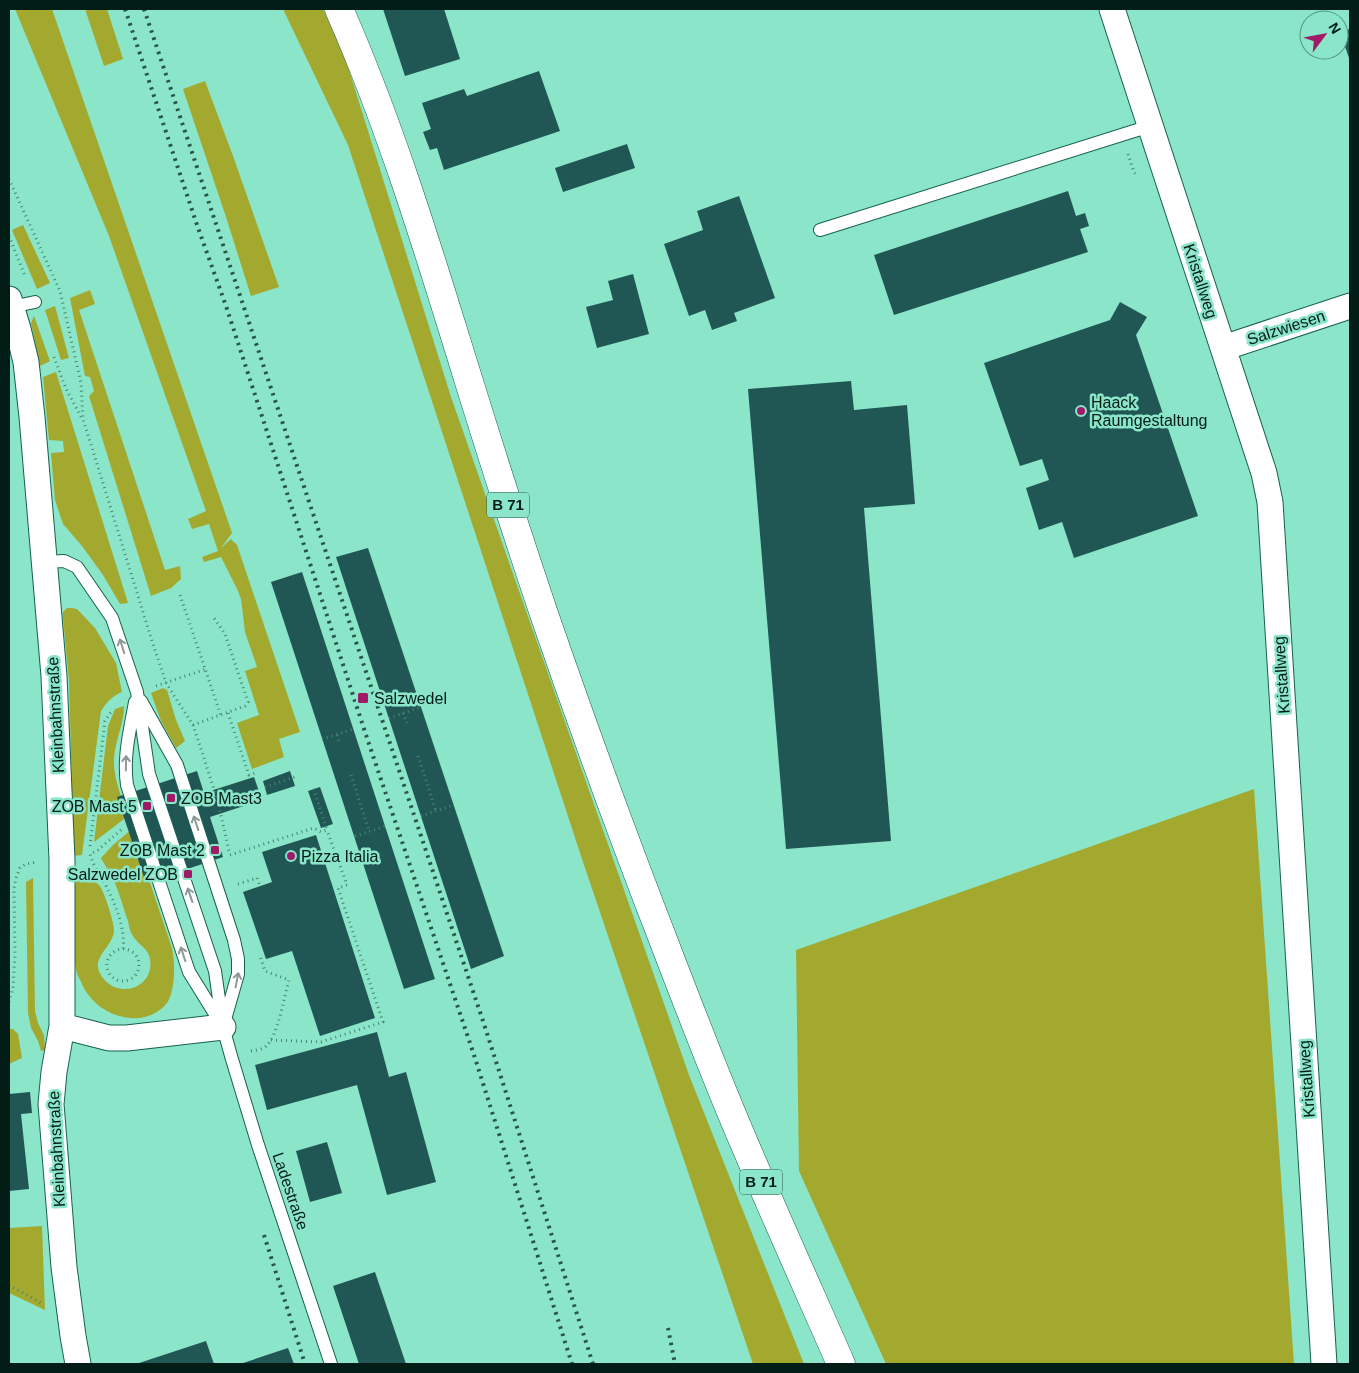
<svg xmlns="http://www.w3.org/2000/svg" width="1359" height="1373" font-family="Helvetica,sans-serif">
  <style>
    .green { fill: #a3a92f }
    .building { fill: #205755 }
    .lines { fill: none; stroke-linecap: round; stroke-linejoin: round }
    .service-casing { stroke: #16614e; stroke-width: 14 }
    .minor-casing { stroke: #16614e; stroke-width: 27 }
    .primary-casing { stroke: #16614e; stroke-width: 29 }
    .path { stroke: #498674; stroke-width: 3; stroke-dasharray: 1 4; stroke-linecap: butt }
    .service { stroke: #fff; stroke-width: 12 }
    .minor { stroke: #fff; stroke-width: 25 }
    .primary { stroke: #fff; stroke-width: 28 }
    .rail { stroke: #285649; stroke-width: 4; stroke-dasharray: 2.5 5; stroke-linecap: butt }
    .oneway { stroke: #8d9996 }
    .poi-dot { fill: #a11a67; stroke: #8be5c9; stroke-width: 2 }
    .labels { text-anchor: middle; stroke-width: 5; stroke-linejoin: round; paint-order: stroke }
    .shield { fill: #8be5c9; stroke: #2a594c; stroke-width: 1 }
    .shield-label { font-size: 15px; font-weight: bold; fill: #011d16 }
    .street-label { font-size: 16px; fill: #011d16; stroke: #8be5c9 }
    .poi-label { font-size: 16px; fill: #011d16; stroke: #8be5c9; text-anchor: start }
  </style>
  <rect width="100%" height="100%" fill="#8be5c9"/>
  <!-- green -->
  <path class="green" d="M15,9H52L232,533L221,548L231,539L237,545L300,732L279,739L284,757L252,769L237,723L259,715L245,671L257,667L245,632L241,599L238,591L221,557L204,562L202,557L218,551L209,524L192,529L188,519L206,511L109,236Z
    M85,9H107L123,59L104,66Z
    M283,9H323L344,54L451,397L689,1075L804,1364H753L582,859L348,145Z
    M205,81L233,156L279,287L251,296L226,217L183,89Z
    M23,225L50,283L37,289L12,230Z
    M90,290L95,304L79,310L165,570L180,566L181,579L171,588L151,596L89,396L94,391L90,377L85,376L70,298Z
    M55,306L69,358L61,360L45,310Z
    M34,316L50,361L40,366L31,323Z
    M56,372L128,603L120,604L103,575L82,546L63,524L55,500L51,453L64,452L63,441L49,440L43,377Z
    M67,608H72L77,609L95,628L116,663L122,692C112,696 107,702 101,711L82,855L74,856L69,681L63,618V612Z
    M163,688L167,690L176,720L185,741L176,748L161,721L151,693Z
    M124,706C124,724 115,741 114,759C113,778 122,798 128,816L94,842L108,726L115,709Z
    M1254,789L1294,1364H886L799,1171L796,950Z
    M132,829L172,948C175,962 175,984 170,997C167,1006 158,1012 151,1015C129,1024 100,1013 87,993C83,988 81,981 78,976C73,962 74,945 74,930C74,913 74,895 74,877C82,878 93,879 99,885C104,890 115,925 114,932C111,950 87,959 104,979C108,985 117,989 124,989C140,990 153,976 150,960C149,948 138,945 133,936C130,932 129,926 128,921C123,908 120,894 114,881C111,873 105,866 101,858L113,845Z
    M33,878L35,1011L38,1023L44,1035L45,1050L41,1051L38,1041L31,1028L28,1013L26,882Z
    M9,1029H13L18,1034L22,1058L9,1064Z
    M42,1226L45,1310L9,1293V1228Z"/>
  <!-- building -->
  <path class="building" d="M383,9H444L460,59L405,76Z
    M1350,29V61L1340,32Z
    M539,71L560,131L444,170L437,148L430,150L423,132L431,129L422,103L464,89L467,96Z
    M627,144L635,168L563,192L555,168Z
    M1068,191L1076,216L1085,213L1089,226L1080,229L1088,252L894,315L874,255Z
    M739,196L775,298L734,313L737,321L712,330L705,310L689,316L664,244L703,230L697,211Z
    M633,274L649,334L597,348L586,307L613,300L608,281Z
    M1120,302L1147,317L1136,335L1198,516L1074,558L1062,522L1039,530L1026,488L1049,480L1042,459L1020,466L984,363L1110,320Z
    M851,381L854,410L907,405L915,504L864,508L891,841L786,849L748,389Z
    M368,548L504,956L471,969L336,557Z
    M302,572L435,979L404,989L271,582Z
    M197,771L204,793L254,777L262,800L210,817L223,857L146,883L117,797Z
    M290,771L295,786L267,795L263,781Z
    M320,787L333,824L321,828L308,791Z
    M316,835L375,1018L320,1036L292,951L266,959L243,892L272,882L262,852Z
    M377,1032L389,1077L406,1072L436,1182L387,1195L357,1085L267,1110L255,1065Z
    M30,1092L32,1113L21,1114L29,1189L9,1191V1094Z
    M327,1142L342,1193L310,1202L296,1151Z
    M375,1272L406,1364H359L333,1286Z
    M206,1341L214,1364H136Z
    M288,1348L294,1364H240Z"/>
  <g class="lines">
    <!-- service casing -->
    <g class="service-casing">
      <path id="service" d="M820,230L1150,126
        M11,307L35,302
        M45,562L64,561L77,567L112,618L137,692L149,774L215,971L223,1027L231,1056L258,1145L331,1364
        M141,701L177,765L234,940L238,959V974L224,1023
        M135,702C130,730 123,756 127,785L189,972L220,1022"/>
    </g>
    <!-- minor casing -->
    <g class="minor-casing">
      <path id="minor" d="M1112,9L1264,473L1270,502L1324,1364
        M9,299L18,329L26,362L32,417L54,676L62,860V1026L54,1072L51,1104L64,1267L73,1336L78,1364
        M1223,348L1350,306
        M62,1026L109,1038H127L223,1027"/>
    </g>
    <!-- primary casing -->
    <g class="primary-casing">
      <path id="primary" d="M339,9C391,127 428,249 466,372C491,453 517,534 544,614C582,724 622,834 664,942C690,1010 716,1078 745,1145C776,1218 809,1291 841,1364"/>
    </g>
    <!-- path -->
    <path class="path" d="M1128,154L1134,172L1137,176
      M9,179L60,291L81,383L83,419
      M9,236L25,276
      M54,357L66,389L84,422L152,641L166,683L193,725L202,752L218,802L229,851
      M180,595L221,716
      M156,686L206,669
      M228,713L249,775L256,773
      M403,713L407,723
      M389,718L421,707
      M193,725L245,706L248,702L225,634L214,618
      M337,735L340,744
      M322,739L354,729
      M418,756L436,811
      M351,775L369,831
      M265,787L295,777
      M421,816L453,805
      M121,830L98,850L90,854C93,865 98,872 104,882C114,900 126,929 123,949
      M355,836L386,826
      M90,846L103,738L105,721L111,712
      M230,855L314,828L321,832L327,830L313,787
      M238,884L257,878L260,886
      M107 965a16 16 0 1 1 32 0a16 16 0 1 1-32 0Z
      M9,1002L13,988L15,953L14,888L16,878L20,868L26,864L37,862
      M271,1040L321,1042L383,1022L338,888L347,885L327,830
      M251,1051C256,1050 262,1050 266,1046C278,1036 284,997 289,980L265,971L260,956
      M9,1285L41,1303"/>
    <!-- service -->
    <use href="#service" class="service"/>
    <!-- minor -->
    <use href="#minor" class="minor"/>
    <!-- primary -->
    <use href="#primary" class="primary"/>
    <!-- rail -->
    <path class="rail" d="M125,9L197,225L226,306L366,735L474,1055L572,1364
      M144,9L483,1021L593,1364
      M264,1235L305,1364
      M668,1328L675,1364"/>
  </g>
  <!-- one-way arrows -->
  <defs><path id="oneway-shaft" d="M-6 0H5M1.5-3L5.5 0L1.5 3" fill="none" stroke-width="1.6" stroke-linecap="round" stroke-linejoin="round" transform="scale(1.25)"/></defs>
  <g class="oneway">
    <use href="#oneway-shaft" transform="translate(122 646) rotate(-108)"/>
    <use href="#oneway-shaft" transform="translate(126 763) rotate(-89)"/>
    <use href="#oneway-shaft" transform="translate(196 823) rotate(-108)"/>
    <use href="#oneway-shaft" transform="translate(190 895) rotate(-109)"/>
    <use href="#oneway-shaft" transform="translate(183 954) rotate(-108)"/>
    <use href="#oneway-shaft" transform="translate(237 980) rotate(-79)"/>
  </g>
  <!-- markers -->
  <g class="poi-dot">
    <circle cx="1081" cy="411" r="5"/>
    <rect x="357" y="692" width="12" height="12" rx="2.5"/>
    <rect x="166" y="793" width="10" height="10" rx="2.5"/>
    <rect x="142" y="801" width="10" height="10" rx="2.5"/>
    <rect x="210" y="845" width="10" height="10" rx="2.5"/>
    <circle cx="291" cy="856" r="5"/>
    <rect x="183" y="869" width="10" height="10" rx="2.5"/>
  </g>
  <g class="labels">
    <!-- shield labels -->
    <g class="shield">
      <rect x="487" y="492.5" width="42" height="25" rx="4"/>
      <rect x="740" y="1169.5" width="42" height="25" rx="4"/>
    </g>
    <g class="shield-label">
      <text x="508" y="510">B 71</text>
      <text x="761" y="1187">B 71</text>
    </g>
    <!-- street labels -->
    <g class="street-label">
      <text transform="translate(1201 281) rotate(72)" y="6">Kristallweg</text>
      <text transform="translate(1286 327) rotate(-18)" y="6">Salzwiesen</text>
      <text transform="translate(1281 675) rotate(-94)" y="6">Kristallweg</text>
      <text transform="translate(55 715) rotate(-93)" y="6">Kleinbahnstraße</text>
      <text transform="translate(1306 1079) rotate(-94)" y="6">Kristallweg</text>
      <text transform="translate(56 1149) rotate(-93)" y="6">Kleinbahnstraße</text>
      <text transform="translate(291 1191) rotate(71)" y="6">Ladestraße</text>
    </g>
    <!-- poi labels -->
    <g class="poi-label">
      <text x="1091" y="408">Haack<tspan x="1091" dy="18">Raumgestaltung</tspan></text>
      <text x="374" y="704">Salzwedel</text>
      <text x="181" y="804">ZOB Mast3</text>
      <text x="137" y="812" text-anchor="end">ZOB Mast 5</text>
      <text x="205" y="856" text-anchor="end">ZOB Mast 2</text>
      <text x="301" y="862">Pizza Italia</text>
      <text x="178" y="880" text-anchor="end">Salzwedel ZOB</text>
    </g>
  </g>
  <!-- border -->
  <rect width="1359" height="1373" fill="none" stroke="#011d16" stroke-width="20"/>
  <!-- north arrow -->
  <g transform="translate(1324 35) rotate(58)"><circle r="24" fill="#8be5c9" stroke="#549581"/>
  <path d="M0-4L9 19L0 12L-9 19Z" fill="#a11a67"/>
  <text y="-8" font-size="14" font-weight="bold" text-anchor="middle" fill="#011d16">N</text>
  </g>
</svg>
